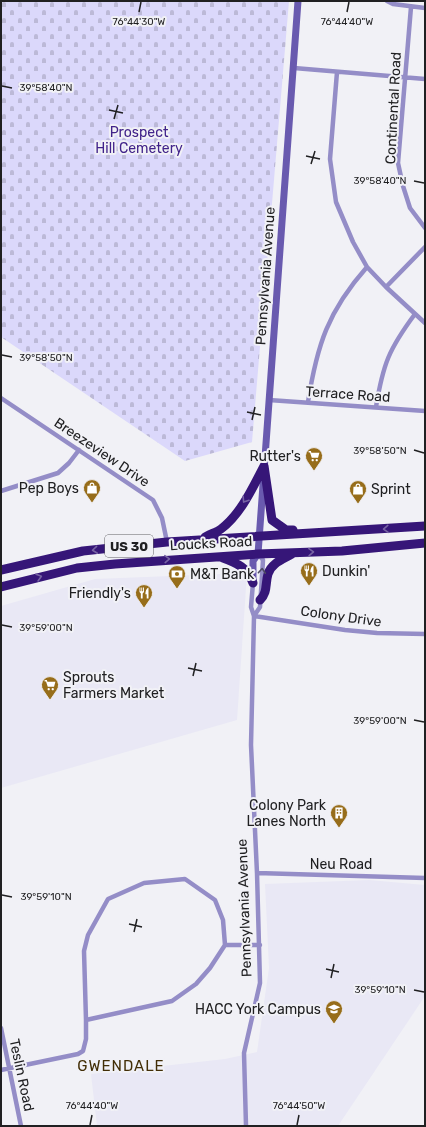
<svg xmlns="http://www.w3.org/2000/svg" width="426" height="1127" font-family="Rubik,sans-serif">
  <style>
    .built { fill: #e9e8f5 }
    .cemetery { fill: url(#cemetery-stones) }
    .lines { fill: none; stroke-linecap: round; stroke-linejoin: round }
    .street { stroke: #948dc7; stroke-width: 4.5 }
    .secondary { stroke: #695aaf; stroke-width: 7 }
    .highway { stroke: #361678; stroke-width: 9 }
    .oneway { stroke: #7763a4 }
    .oneway2 { stroke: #4e4c64 }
    .ticks { fill: none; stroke: #202022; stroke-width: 1.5 }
    .labels { text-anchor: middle; stroke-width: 4; stroke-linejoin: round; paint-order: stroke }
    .shield { fill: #f1f1f6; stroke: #5f5f62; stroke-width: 1 }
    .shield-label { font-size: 13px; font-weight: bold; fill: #202022 }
    .street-label { font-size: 14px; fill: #202022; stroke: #f1f1f6 }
    .park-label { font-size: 14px; fill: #41238a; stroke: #f1f1f6 }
    .poi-label { font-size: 14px; fill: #202022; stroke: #f1f1f6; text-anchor: end }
    .neighbourhood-label { font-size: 15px; letter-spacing: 1px; fill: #422e06; stroke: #f1f1f6 }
    .ticks-label { font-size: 10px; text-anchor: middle; fill: #202022; stroke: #f1f1f6; stroke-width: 4; stroke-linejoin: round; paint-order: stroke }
  </style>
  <defs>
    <pattern id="cemetery-stones" width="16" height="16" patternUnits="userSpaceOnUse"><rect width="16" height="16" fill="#dbd8fb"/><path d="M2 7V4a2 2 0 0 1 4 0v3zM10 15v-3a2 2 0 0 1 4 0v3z" fill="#bcb9d7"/></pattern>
  </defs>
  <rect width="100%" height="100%" fill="#f1f1f6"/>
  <!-- built -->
  <path class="built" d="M247,573L237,720L1,788V606L95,579Z
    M369,880L425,885V996L338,1126H97L91,1074L225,1059L257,1052L269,968L265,884Z"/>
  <!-- cemetery -->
  <path class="cemetery" d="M1,1H289L252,442L185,461L1,337Z"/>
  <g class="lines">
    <!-- street -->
    <path class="street" d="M387,1L393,4L425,8
      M411,7L398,163L403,186L410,208L425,228
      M294,68L425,79
      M337,72L330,159L336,202L353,242L367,267L386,287L425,323
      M386,287L425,247
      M1,398L153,500L162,518L167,542
      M269,400L425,411
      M308,402C317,345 328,311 367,267
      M376,407C383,364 389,349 415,314
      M1,491L58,473L69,463L79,450
      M254,616L345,630L377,633L425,634
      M254,616L260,607L263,560L259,555
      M257,873L425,878
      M225,945H260
      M1,1028L21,1126
      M1,1070L78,1054L83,1051L86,1039V1020L84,951L88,935L108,899L144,883L185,879L215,900L223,920L225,945L210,968L196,984L172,1001L86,1020
      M246,1126L244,1053L260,983L257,873L251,745L254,616L251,607L253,583"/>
    <!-- secondary -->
    <path class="secondary" d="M253,582V561L258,554L298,1"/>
    <!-- highway -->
    <path class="highway" d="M264,466L272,520L286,530H293
      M205,537C210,534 217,532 221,529C241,514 253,487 264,466
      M223,558C237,563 248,568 253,583
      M1,570L83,551L167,542L425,526
      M1,587L77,568L115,564L258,554L342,551L425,543
      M260,600C268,592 265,584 268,574C271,563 284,559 292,554"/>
  </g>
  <!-- one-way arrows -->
  <defs><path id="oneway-chevron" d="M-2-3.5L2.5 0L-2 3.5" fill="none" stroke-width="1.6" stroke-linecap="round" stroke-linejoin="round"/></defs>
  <g class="oneway">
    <use href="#oneway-chevron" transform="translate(245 500) rotate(123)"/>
    <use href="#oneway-chevron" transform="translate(386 529) rotate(177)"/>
    <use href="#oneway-chevron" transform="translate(95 550) rotate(174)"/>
    <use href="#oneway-chevron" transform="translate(311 552) rotate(-2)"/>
    <use href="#oneway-chevron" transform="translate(167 559) rotate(-3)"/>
    <use href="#oneway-chevron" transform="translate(39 577) rotate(-16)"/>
  </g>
  <use class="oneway2" href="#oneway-chevron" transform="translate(262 571) rotate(-86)"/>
  <!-- ticks -->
  <path class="ticks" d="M139,12L141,2M347,12L349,2M2,86L12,88M109,110L123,113M114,119L118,105M306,156L320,159M311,164L315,151M414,181L424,183M2,355L12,357M247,412L261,415M252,420L255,407M414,450L424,453M2,625L12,627M188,668L202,671M193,676L196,663M414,720L424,722M2,895L12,897M129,924L142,927M134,932L137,919M326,969L339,972M331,978L334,964M414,990L424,992M90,1125L92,1115M297,1125L299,1115"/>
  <!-- icons -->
  <defs>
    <g id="supermarket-pin" transform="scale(0.9)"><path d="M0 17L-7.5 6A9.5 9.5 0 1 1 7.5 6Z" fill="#976d1a" stroke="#f1f1f6"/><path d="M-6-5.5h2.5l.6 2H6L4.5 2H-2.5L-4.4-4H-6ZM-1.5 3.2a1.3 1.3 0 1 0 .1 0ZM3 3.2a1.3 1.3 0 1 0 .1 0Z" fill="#fff"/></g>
    <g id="shop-pin" transform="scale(0.9)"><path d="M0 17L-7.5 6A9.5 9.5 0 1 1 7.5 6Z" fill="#976d1a" stroke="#f1f1f6"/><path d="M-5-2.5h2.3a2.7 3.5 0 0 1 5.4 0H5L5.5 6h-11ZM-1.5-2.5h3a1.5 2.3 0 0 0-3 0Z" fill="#fff"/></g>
    <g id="restaurant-pin" transform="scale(0.9)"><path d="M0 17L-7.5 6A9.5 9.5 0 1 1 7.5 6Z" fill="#976d1a" stroke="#f1f1f6"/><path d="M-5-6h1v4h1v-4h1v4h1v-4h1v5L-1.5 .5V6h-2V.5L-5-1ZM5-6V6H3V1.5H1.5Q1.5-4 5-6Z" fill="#fff"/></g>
    <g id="bank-pin" transform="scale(0.9)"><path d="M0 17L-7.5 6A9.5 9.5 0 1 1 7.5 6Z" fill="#976d1a" stroke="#f1f1f6"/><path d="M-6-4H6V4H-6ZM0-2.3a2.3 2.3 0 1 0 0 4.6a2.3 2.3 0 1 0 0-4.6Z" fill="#fff"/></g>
    <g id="building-pin" transform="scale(0.9)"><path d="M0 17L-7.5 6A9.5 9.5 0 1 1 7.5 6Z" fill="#976d1a" stroke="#f1f1f6"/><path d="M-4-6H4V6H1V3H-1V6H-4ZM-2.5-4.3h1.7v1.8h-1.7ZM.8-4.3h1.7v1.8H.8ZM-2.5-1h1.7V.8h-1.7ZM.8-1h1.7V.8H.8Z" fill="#fff"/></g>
    <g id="university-pin" transform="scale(0.9)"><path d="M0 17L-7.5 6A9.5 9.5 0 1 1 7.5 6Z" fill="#976d1a" stroke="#f1f1f6"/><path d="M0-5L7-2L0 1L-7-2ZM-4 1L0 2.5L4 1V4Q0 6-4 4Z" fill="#fff"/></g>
  </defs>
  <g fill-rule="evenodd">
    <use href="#supermarket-pin" x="314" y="456"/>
    <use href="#shop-pin" x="92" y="488"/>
    <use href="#shop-pin" x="358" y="489"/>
    <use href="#restaurant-pin" x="309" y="571"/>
    <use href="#bank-pin" x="177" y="574"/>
    <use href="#restaurant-pin" x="144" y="593"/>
    <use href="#supermarket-pin" x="50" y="685"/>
    <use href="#building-pin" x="339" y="813"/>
    <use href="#university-pin" x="334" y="1009"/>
  </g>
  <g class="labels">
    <!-- shield labels -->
    <rect class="shield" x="105" y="535" width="48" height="22" rx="3"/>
    <g class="shield-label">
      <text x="129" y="551">US 30</text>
    </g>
    <!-- street labels -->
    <g class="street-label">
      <text transform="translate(393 108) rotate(-87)" y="5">Continental Road</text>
      <text transform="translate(265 276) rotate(-86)" y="5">Pennsylvania Avenue</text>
      <text transform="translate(348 394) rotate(4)" y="5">Terrace Road</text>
      <text transform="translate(102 452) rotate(34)" y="5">Breezeview Drive</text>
      <text transform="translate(211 543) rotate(-3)" y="5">Loucks Road</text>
      <text transform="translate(341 616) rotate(8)" y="5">Colony Drive</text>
      <text x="341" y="869">Neu Road</text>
      <text transform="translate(244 908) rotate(-92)" y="5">Pennsylvania Avenue</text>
      <text transform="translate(22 1075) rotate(78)" y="5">Teslin Road</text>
    </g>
    <!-- park labels -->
    <g class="park-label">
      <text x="139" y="137">Prospect<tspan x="139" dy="16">Hill Cemetery</tspan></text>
    </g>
    <!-- poi labels -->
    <g class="poi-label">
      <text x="301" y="461">Rutter's</text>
      <text x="79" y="493">Pep Boys</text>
      <text x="371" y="494" text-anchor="start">Sprint</text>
      <text x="322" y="576" text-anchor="start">Dunkin'</text>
      <text x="190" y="579" text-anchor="start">M&amp;T Bank</text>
      <text x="131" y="598">Friendly's</text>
      <text x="63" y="682" text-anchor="start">Sprouts<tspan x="63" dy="16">Farmers Market</tspan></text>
      <text x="326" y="810">Colony Park<tspan x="326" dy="16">Lanes North</tspan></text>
      <text x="321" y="1014">HACC York Campus</text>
    </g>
    <!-- neighbourhood labels -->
    <g class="neighbourhood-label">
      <text x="121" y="1071">GWENDALE</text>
    </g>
  </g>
  <g class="ticks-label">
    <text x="139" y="25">76°44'30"W</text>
    <text x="347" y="25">76°44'40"W</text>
    <text x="46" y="91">39°58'40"N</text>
    <text x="380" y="184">39°58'40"N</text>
    <text x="46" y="361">39°58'50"N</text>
    <text x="380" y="454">39°58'50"N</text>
    <text x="46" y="631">39°59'00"N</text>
    <text x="380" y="724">39°59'00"N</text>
    <text x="46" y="900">39°59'10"N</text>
    <text x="380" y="993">39°59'10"N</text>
    <text x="92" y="1109">76°44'40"W</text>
    <text x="299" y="1109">76°44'50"W</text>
  </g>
  <!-- border -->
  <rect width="426" height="1127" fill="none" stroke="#202022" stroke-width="4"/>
</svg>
